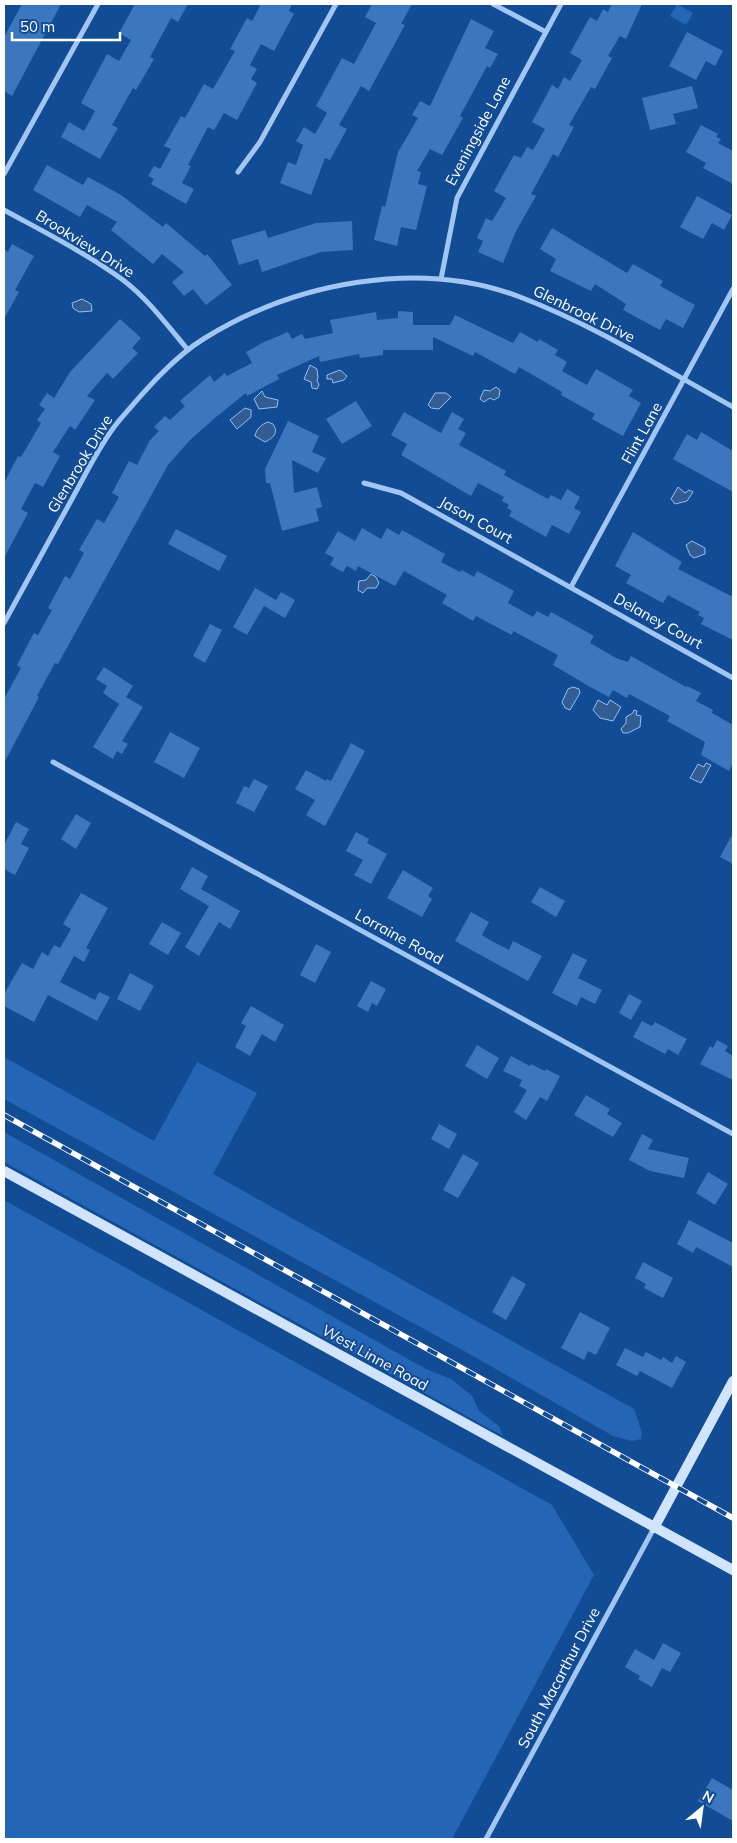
<svg xmlns="http://www.w3.org/2000/svg" width="737" height="1843" font-family="Mulish,sans-serif">
  <style>
    .green { fill: #2466b5 }
    .water { fill: #325c92; stroke: #93c1f6 }
    .building { fill: #3b76be }
    .lines { fill: none; stroke-linecap: round; stroke-linejoin: round }
    .street { stroke: #a1c6f3; stroke-width: 5 }
    .secondary { stroke: #d1e4fd; stroke-width: 10 }
    .rail-casing { stroke: #fff; stroke-width: 5.5 }
    .rail { stroke: #124c95; stroke-width: 4; stroke-dasharray: 11; stroke-linecap: butt }
    .labels { text-anchor: middle; stroke-width: 4; stroke-linejoin: round; paint-order: stroke }
    .street-label { font-size: 15px; fill: #fff; stroke: #124c95 }
  </style>
  <rect width="100%" height="100%" fill="#124c95"/>
  <!-- green -->
  <path class="green" d="M677,4L693,13L686,25L670,16Z
    M4,1057L154,1141L197,1062L257,1093L213,1174L634,1409L642,1433L641,1439L632,1441L613,1436L466,1352L4,1099Z
    M4,1132L426,1369L451,1379L472,1396L479,1411L499,1426L503,1436L4,1162Z
    M4,1200L552,1505L594,1575L452,1839H4Z"/>
  <!-- water -->
  <path class="water" d="M82,299L91,304L92,311L79,312L73,308L72,303Z
    M310,365L317,369L318,378L317,380L319,385L317,389L312,388L311,382L304,379Z
    M340,370L347,376L344,380L333,383L332,379H327V375Z
    M496,387L500,390L499,397L494,400L490,398L484,402L480,399L484,390L490,391Z
    M262,391L265,397L278,400L277,407L259,409L254,399Z
    M435,393H446L451,397L439,409L431,408L428,405Z
    M245,408L251,410V417L237,429L230,420Z
    M268,422L273,424C279,433 273,438 265,442L255,436C256,429 262,424 268,422Z
    M678,487L685,493L689,490L693,492L687,501L675,504L671,499Z
    M692,541L705,548V554L694,558L690,555L686,545Z
    M371,574L376,577L379,583L376,588H367L363,593L358,590L359,581L366,580Z
    M573,687L579,689L580,693L570,710L565,708L562,702L568,689Z
    M598,700L607,705L610,700L621,707L613,721L600,718L593,710Z
    M634,710L637,711L636,715L641,716L640,727L628,733H623L621,729L626,723V717L633,713Z
    M706,763L711,765L701,783L690,778L698,764L704,767Z"/>
  <!-- building -->
  <path class="building" d="M22,4H61L12,96L4,91V37Z
    M135,4H188L178,22L171,18L150,57L154,59L136,90L133,88L112,125L118,128L100,159L61,137L69,122L84,131L95,111L81,103L107,54L119,61L131,40L119,33Z
    M261,4H292L289,11L294,14L274,51L261,44L250,65L257,69L251,79L257,83L237,120L224,113L214,130L208,127L188,165L191,166L182,183L194,189L186,204L151,184L154,179L148,176L154,166L160,169L171,149L164,146L181,116L185,118L204,84L213,89L235,51L230,49L247,18L252,21Z
    M372,4H412L401,24L405,25L369,91L361,86L339,125L347,129L330,160L325,158L311,195L280,183L288,162L296,165L303,145L296,141L304,127L315,134L327,113L316,106L342,58L354,64L376,23L365,17Z
    M612,4H642L626,39L620,36L608,56L612,58L595,89L591,87L569,125L574,127L558,157L553,154L531,194L536,196L516,231L503,263L478,252L483,241L477,238L486,218L492,221L506,198L494,191L514,155L521,158L527,147L533,150L545,129L532,122L552,85L558,89L564,77L570,81L582,60L570,53L590,17L597,21L603,9L608,12Z
    M471,19L494,31L485,48L498,54L490,68L487,66L460,116L463,118L442,155L430,149L417,171L421,172L418,184L427,186L416,230L401,227L397,246L374,240L382,206L385,207L398,152L418,118L412,115L420,101L430,106Z
    M687,32L723,51L715,66L706,61L696,80L669,66Z
    M692,86L698,108L673,114L676,124L650,130L642,98Z
    M701,125L718,134L716,137L721,139L718,143L733,151V184L703,168L706,163L686,152Z
    M47,165L83,185L88,177L121,195L163,227L166,223L205,256L207,254L232,285L206,305L193,289L184,296L172,282L184,272L162,254L153,264L111,230L117,222L87,205L80,217L33,190Z
    M697,196L732,215L724,230L712,223L703,239L680,227Z
    M352,221L353,250L321,252L262,272L258,259L239,265L231,240L265,230L268,238L316,223Z
    M552,228L627,273L633,264L663,281L660,286L695,305L683,328L666,319L660,330L623,310L626,304L595,284L591,291L550,271L556,259L540,249Z
    M12,244L34,256L15,290L19,292L4,319V249L8,252Z
    M398,311L413,312V325H450L455,315L513,343L520,332L538,342L539,339L558,350L555,355L567,362L562,371L587,385L596,369L633,390L629,396L641,403L623,436L592,419L595,414L561,395L562,392L519,367L515,374L475,352L473,356L433,337V350H383V355L360,358L359,354L320,362L319,356L277,375L279,379L247,396L246,393L216,417L190,440L168,465L58,664L55,663L37,696L39,697L4,763V699L21,668L17,665L34,633L38,635L52,610L48,608L65,576L70,579L84,553L79,550L97,519L104,523L119,497L112,493L129,461L137,465L150,440L159,431L154,427L165,416L170,420L185,406L180,401L210,375L214,382L225,373L227,376L252,363L246,352L262,343L288,332L292,339L302,334L305,339L333,333L330,320L376,312L377,320L398,318Z
    M120,319L141,338L132,348L138,353L113,379L107,373L87,396L95,400L75,430L70,426L53,452L60,456L43,487L35,483L21,509L28,513L4,558V483L18,456L21,457L41,423L37,420L45,409L39,405L47,393L54,398L70,372Z
    M356,401L372,426L342,444L326,419Z
    M404,412L441,433L452,412L464,419L458,429L466,433L459,445L506,471L504,475L548,499L551,495L561,500L567,489L580,497L574,508L581,512L569,534L552,525L546,537L509,516L512,511L507,508L509,505L502,501L504,497L478,483L471,496L401,455L407,444L391,435Z
    M288,421L319,436L312,452L326,458L318,473L292,460L294,493L317,487L322,507L316,509L319,521L282,531L270,483H266L265,469Z
    M701,432L733,451V492L673,459L687,434L697,440Z
    M362,528L381,539L387,528L399,535L402,530L445,554L441,562L460,572L462,570L474,577L477,571L514,591L508,603L533,617L537,611L548,617L551,612L594,636L590,643L616,658L628,662L631,656L686,687L687,686L701,693L696,701L713,710L712,713L733,725V763L729,771L701,755L705,742L667,721L670,716L629,694L627,698L613,690L609,697L592,688L553,665L558,655L513,631L512,635L476,616L473,621L442,603L447,595L404,571L395,586L358,566L356,571L347,566L343,572L330,565L334,558L325,553L338,531L355,541Z
    M176,529L227,556L219,571L168,544Z
    M633,532L682,562L678,569L733,597V640L701,624L704,618L698,615L700,612L679,601L668,595L663,603L626,583L631,575L615,566Z
    M255,588L276,600L281,592L295,600L285,618L264,606L247,635L233,627Z
    M210,624L222,630L205,663L193,656Z
    M104,667L133,686L126,697L143,707L122,741L128,744L122,754L117,751L113,759L93,747L119,704L103,693L107,686L96,679Z
    M170,732L200,748L184,778L154,762Z
    M351,743L365,751L325,826L306,815L315,800L295,789L306,770L326,781L327,779L331,781Z
    M254,779L268,786L254,812L236,803L244,786L249,788Z
    M76,814L91,823L76,849L61,839Z
    M16,822L29,829L21,844L29,848L15,875L4,869V845Z
    M356,832L369,839L367,843L387,854L371,884L354,875L363,860L346,851Z
    M733,833V864L720,857Z
    M192,867L208,876L201,889L240,911L230,929L219,922L199,956L185,947L209,906L180,889Z
    M403,870L433,888L428,896L432,899L422,917L387,898Z
    M540,887L565,901L556,917L531,902Z
    M81,893L108,908L86,948L90,950L84,962L74,956L60,982L95,1000L99,992L110,997L97,1021L48,995L34,1022L4,1006V994L22,963L33,969L42,952L48,956L54,945L60,948L71,929L63,924Z
    M471,912L489,922L482,935L488,939L509,950L513,941L542,956L528,981L455,941Z
    M162,922L181,933L168,955L149,944Z
    M316,944L331,952L315,983L300,975Z
    M573,953L587,960L578,978L602,990L595,1004L581,997L577,1006L552,993Z
    M130,973L154,986L140,1011L117,999Z
    M371,981L386,989L377,1006L372,1003L368,1012L357,1006Z
    M629,994L642,1001L631,1020L619,1013Z
    M251,1006L284,1025L275,1042L262,1034L250,1056L235,1047L246,1026L241,1023Z
    M642,1021L652,1026L655,1022L687,1039L678,1055L668,1049L665,1054L633,1037Z
    M717,1040L728,1046L725,1051L733,1056V1080L700,1064L710,1046L713,1048Z
    M477,1045L499,1058L487,1079L465,1066Z
    M511,1056L530,1066L531,1064L545,1071L546,1069L560,1076L547,1101L540,1097L526,1120L514,1112L527,1090L519,1086L522,1080L503,1071Z
    M586,1095L610,1109L607,1114L622,1123L613,1137L574,1115Z
    M439,1124L457,1134L449,1149L431,1139Z
    M642,1134L653,1140L648,1149L689,1158L684,1178L650,1171L629,1160Z
    M463,1154L479,1163L458,1198L443,1190Z
    M708,1172L728,1184L715,1205L696,1193Z
    M689,1220L733,1243V1267L696,1247L693,1253L677,1244Z
    M643,1262L673,1278L663,1298L644,1288L646,1284L635,1278Z
    M512,1276L526,1284L506,1320L492,1312Z
    M580,1312L610,1328L596,1355L588,1351L584,1360L561,1348Z
    M625,1348L643,1357L646,1352L661,1360L663,1357L672,1363L676,1356L686,1362L672,1388L640,1371L637,1376L616,1365Z
    M663,1643L681,1653L670,1672L662,1668L652,1687L638,1679L640,1676L625,1667L635,1649L654,1660Z
    M712,1778L733,1790V1821L698,1801Z"/>
  <g class="lines">
    <!-- street -->
    <path class="street" d="M493,4L546,32
      M238,172L260,142L336,4
      M4,174L98,4
      M4,210C44,232 86,253 123,280C148,299 168,326 188,350
      M441,279L457,198L561,4
      M364,483L401,493L733,678
      M571,587L733,289
      M4,623C27,581 50,539 73,497C87,472 100,444 118,422C142,394 173,357 205,338C294,283 419,258 520,297C594,325 664,369 733,407
      M53,762L733,1134
      M486,1839L654,1528"/>
    <!-- secondary -->
    <path class="secondary" d="M4,1171L733,1570
      M654,1528L733,1381"/>
    <!-- rail casing -->
    <g class="rail-casing">
      <path id="rail" d="M4,1115L733,1518"/>
    </g>
    <!-- rail -->
    <use href="#rail" class="rail"/>
  </g>
  <g class="labels">
    <!-- street labels -->
    <g class="street-label">
      <text transform="translate(478 131) rotate(-62)" y="5">Eveningside Lane</text>
      <text transform="translate(85 244) rotate(32)" y="5">Brookview Drive</text>
      <text transform="translate(584 314) rotate(26)" y="5">Glenbrook Drive</text>
      <text transform="translate(642 433) rotate(-61)" y="5">Flint Lane</text>
      <text transform="translate(80 464) rotate(-59)" y="5">Glenbrook Drive</text>
      <text transform="translate(476 520) rotate(29)" y="5">Jason Court</text>
      <text transform="translate(658 621) rotate(29)" y="5">Delaney Court</text>
      <text transform="translate(399 937) rotate(29)" y="5">Lorraine Road</text>
      <text transform="translate(375 1358) rotate(29)" y="5">West Linne Road</text>
      <text transform="translate(559 1678) rotate(-62)" y="5">South Macarthur Drive</text>
    </g>
  </g>
  <!-- border -->
  <rect width="737" height="1843" fill="none" stroke="#ffffff" stroke-width="10"/>
  <!-- north arrow -->
  <g transform="translate(702 1808) rotate(29)" stroke="#124c95" stroke-width="4" paint-order="stroke">
  <path d="M0-4L9 19L0 12L-9 19Z" fill="#ffffff"/>
  <text y="-8" font-size="14" font-weight="bold" text-anchor="middle" fill="#ffffff">N</text>
  </g>
  <!-- scale -->
  <path d="M12 32v8h108v-8" fill="none" stroke="#ffffff" stroke-width="2.5"/>
  <text x="20" y="32" font-size="15" fill="#ffffff" stroke="#124c95" stroke-width="4" paint-order="stroke">50 m</text>
</svg>
